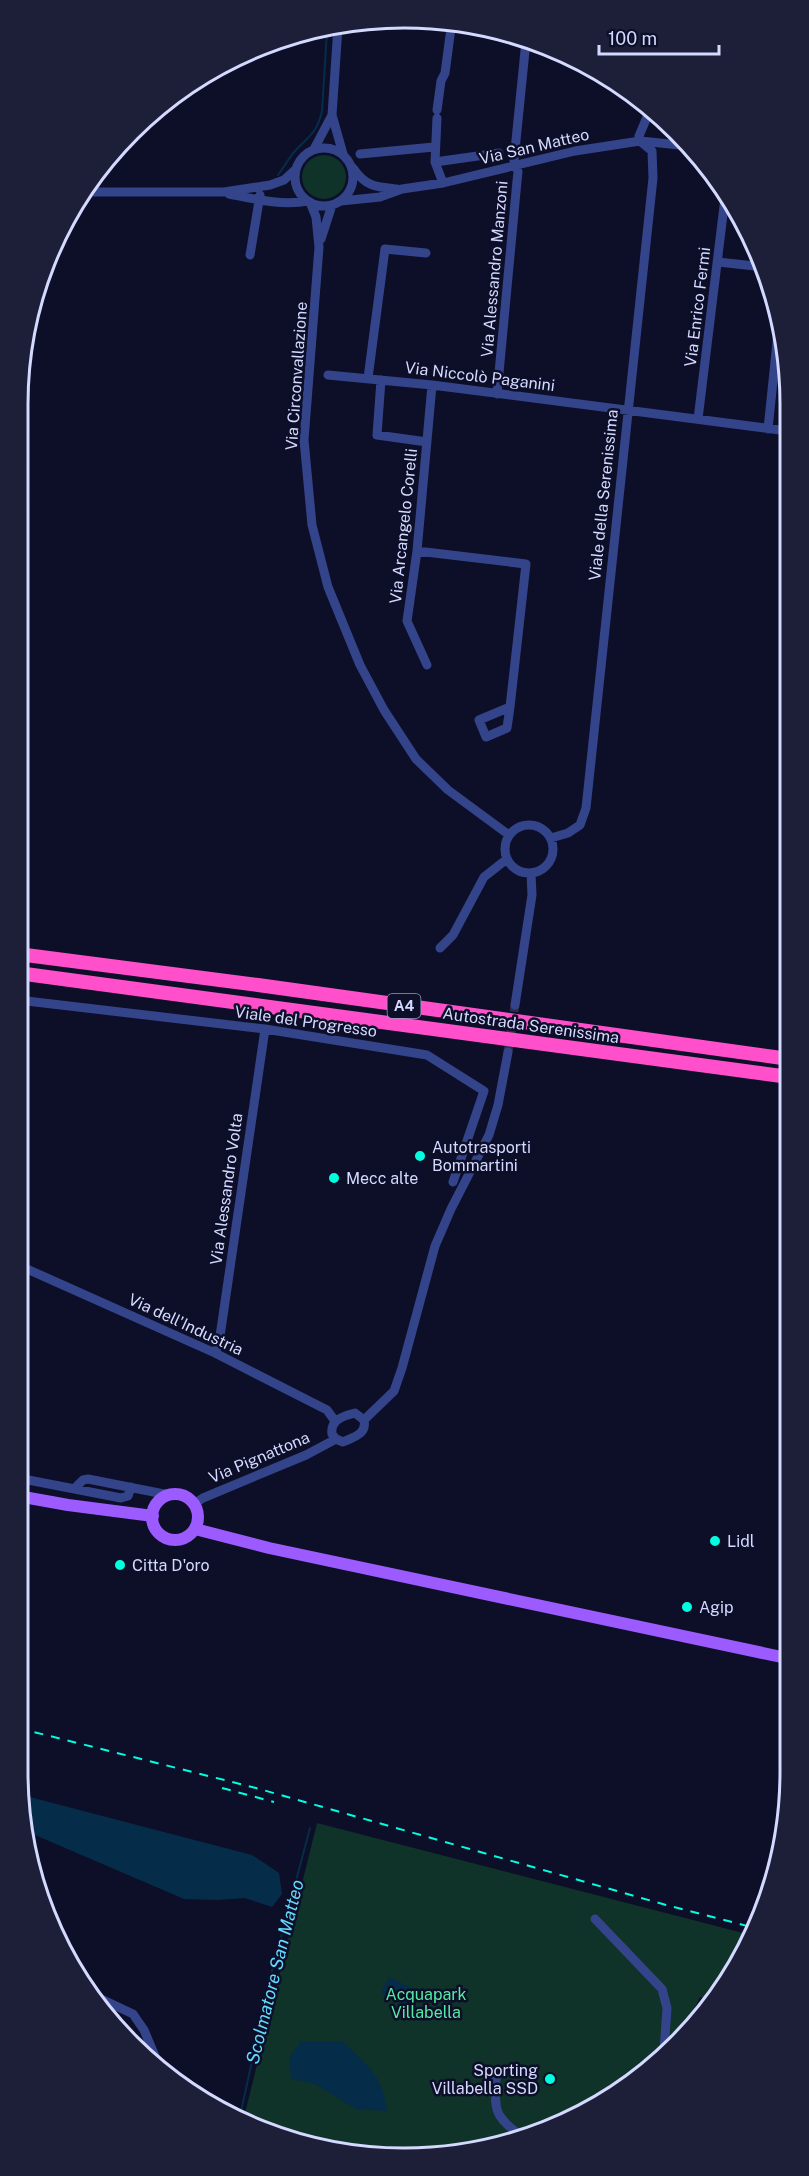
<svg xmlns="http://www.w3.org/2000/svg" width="809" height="2176" font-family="'Public Sans',sans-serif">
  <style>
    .green { fill: #0f3229 }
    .water { fill: #052d49 }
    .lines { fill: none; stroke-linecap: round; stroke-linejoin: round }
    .stream { stroke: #052d49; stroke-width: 2 }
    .minor-tunnel { stroke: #2b2d48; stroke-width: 9; stroke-dasharray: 9 4.5; stroke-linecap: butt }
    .minor { stroke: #34448b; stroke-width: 9 }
    .major { stroke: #9c5bff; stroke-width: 12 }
    .highway { stroke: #ff4fcb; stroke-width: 14 }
    .rail { stroke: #00ffde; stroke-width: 2; stroke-dasharray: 9 8; stroke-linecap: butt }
    .poi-dot { fill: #00ffde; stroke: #0d0f28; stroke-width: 2 }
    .labels { text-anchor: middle; stroke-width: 5; stroke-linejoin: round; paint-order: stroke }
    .shield { fill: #0d0f28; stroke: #989cbe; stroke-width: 1.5 }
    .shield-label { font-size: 15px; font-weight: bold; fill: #d4d9ff }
    .street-label { font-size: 16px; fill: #d4d9ff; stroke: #0d0f28 }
    .poi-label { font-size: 16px; fill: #d4d9ff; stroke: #0d0f28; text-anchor: start }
    .park-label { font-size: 16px; fill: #54eba3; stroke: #0d0f28 }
    .water-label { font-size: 18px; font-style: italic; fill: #62daff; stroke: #0d0f28 }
    .rim { fill: none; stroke: #d4d9ff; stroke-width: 3 }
  </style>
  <rect width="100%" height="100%" fill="#0d0f28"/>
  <!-- green -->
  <path class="green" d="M302 177a22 22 0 1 1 44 0a22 22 0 1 1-44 0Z
    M317,1823L747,1934L713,2002L700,1997L683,2033L619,2093L480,2150L354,2155L244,2117Z"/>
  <!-- water -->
  <path class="water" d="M22,1795L252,1855L279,1873L282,1894L272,1907L245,1898L218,1900L184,1899L28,1832Z
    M389,1977L416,1990L409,2007L381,1994Z
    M301,2041L343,2042C367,2065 383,2075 387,2111L356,2109L315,2084L291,2079L289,2058Z"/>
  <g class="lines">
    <!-- stream -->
    <path class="stream" d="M278,175C284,167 289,158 295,151C309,136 317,133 322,111L327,31
      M240,2116L271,1975L310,1828"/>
    <!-- minor-tunnel -->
    <path class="minor-tunnel" d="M508,1052L515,1005"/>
    <!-- minor -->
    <path class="minor" d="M338,27L332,115L343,154
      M437,110L441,81L445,73L451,28
      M437,118L435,162L443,183
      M640,141L639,136L650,110
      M295 177a29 29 0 1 1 58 0a29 29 0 1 1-58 0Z
      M314,149L332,115
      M360,154L434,147
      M435,162L499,153
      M353,168C366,187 376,187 397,189
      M87,192H224L270,185L284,180L296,169
      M229,194C254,199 282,206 308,201
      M341,201L380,197L402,189L443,183L575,151L640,141L690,146
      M310,202L316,217L319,247L304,440L312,525L328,587L360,665L384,710L416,759L448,790L509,835
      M321,239L332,205
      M250,255L260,195
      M718,262L764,267
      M328,375L432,385L788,431
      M368,378L385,249L426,253
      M381,380L377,435L427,442
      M497,394L517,181L518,172L514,160L526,41
      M698,419L725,198
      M768,429L779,323
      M417,551L526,564L510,707L479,720L486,737L507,728L510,707
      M427,665L407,621L417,551L432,385
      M505 849a24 24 0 1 1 48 0a24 24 0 1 1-48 0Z
      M551,838L568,833L580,825L586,808L653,178L652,151L640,141
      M440,948L453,935L484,877L507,859
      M18,1000L265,1029L427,1055L484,1091L453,1182
      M515,1005L532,895L531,873
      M18,1265L215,1353L327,1410L335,1421
      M215,1353L219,1343L265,1029
      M355,1413L364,1420C367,1434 354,1437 343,1442L336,1439L332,1434C330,1420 343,1416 355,1413Z
      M364,1420L394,1391L402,1368L435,1246L451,1209L489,1135L498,1105L508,1052
      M18,1478L121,1498L128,1496L131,1487
      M74,1489L83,1480L88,1479L169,1495
      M194,1504L203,1498L306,1455L336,1439
      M595,1919L662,1989L667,2008L664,2051
      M97,1997L133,2014L144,2030L157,2061
      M496,2076C495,2107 492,2115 519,2134"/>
    <!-- major -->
    <path class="major" d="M152 1517a23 23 0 1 1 46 0a23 23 0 1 1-46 0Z
      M18,1496L68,1505L153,1516
      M195,1529L269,1548L791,1659"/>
    <!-- highway -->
    <path class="highway" d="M18,954L258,985L789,1059
      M18,973L789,1077"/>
    <!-- rail -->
    <path class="rail" d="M18,1728L256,1788L666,1905L751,1927
      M222,1788L274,1802"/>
  </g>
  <!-- markers -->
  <g class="poi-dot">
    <circle cx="420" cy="1156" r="6"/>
    <circle cx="334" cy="1178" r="6"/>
    <circle cx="715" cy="1541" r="6"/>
    <circle cx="120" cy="1565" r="6"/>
    <circle cx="687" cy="1607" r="6"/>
    <circle cx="550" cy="2079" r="6"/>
  </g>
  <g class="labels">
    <!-- shield labels -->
    <rect class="shield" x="387.5" y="994" width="33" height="24" rx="4.5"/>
    <g class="shield-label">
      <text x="404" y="1011">A4</text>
    </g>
    <!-- street labels -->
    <g class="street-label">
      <text transform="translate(534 146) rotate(-13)" y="6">Via San Matteo</text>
      <text transform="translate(494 269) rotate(-85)" y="6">Via Alessandro Manzoni</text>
      <text transform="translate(697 307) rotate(-83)" y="6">Via Enrico Fermi</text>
      <text transform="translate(296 376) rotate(-86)" y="6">Via Circonvallazione</text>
      <text transform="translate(480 376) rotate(7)" y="6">Via Niccolò Paganini</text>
      <text transform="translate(603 495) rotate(-84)" y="6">Viale della Serenissima</text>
      <text transform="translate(403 526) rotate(-84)" y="6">Via Arcangelo Corelli</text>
      <text transform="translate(306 1021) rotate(8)" y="6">Viale del Progresso</text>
      <text transform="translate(531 1025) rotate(8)" y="6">Autostrada Serenissima</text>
      <text transform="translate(226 1189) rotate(-82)" y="6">Via Alessandro Volta</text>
      <text transform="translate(186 1324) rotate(25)" y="6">Via dell'Industria</text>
      <text transform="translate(259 1457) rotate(-23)" y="6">Via Pignattona</text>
    </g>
    <!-- poi labels -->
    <g class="poi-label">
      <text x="432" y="1153">Autotrasporti<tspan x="432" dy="18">Bommartini</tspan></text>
      <text x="346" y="1184">Mecc alte</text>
      <text x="727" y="1547">Lidl</text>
      <text x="132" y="1571">Citta D'oro</text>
      <text x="699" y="1613">Agip</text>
      <text x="538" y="2076" text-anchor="end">Sporting<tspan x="538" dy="18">Villabella SSD</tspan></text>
    </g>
    <!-- park labels -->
    <g class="park-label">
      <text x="426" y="2000">Acquapark<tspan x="426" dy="18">Villabella</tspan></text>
    </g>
    <!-- water labels -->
    <g class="water-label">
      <text transform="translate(275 1972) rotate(-76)" y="6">Scolmatore San Matteo</text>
    </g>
  </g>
  <!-- crop -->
  <path d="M0 0H809V2176H0ZM404 28H404A376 376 0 0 1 780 404V1772A376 376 0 0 1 404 2148H404A376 376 0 0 1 28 1772V404A376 376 0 0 1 404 28Z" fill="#1d1f39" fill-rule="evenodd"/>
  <path class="rim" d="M404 28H404A376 376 0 0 1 780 404V1772A376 376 0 0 1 404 2148H404A376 376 0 0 1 28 1772V404A376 376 0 0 1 404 28Z"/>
  <!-- scale -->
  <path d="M599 45v9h120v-9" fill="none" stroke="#d4d9ff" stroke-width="3"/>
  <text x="608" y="45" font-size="18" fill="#d4d9ff" stroke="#0d0f28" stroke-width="4.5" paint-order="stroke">100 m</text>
</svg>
